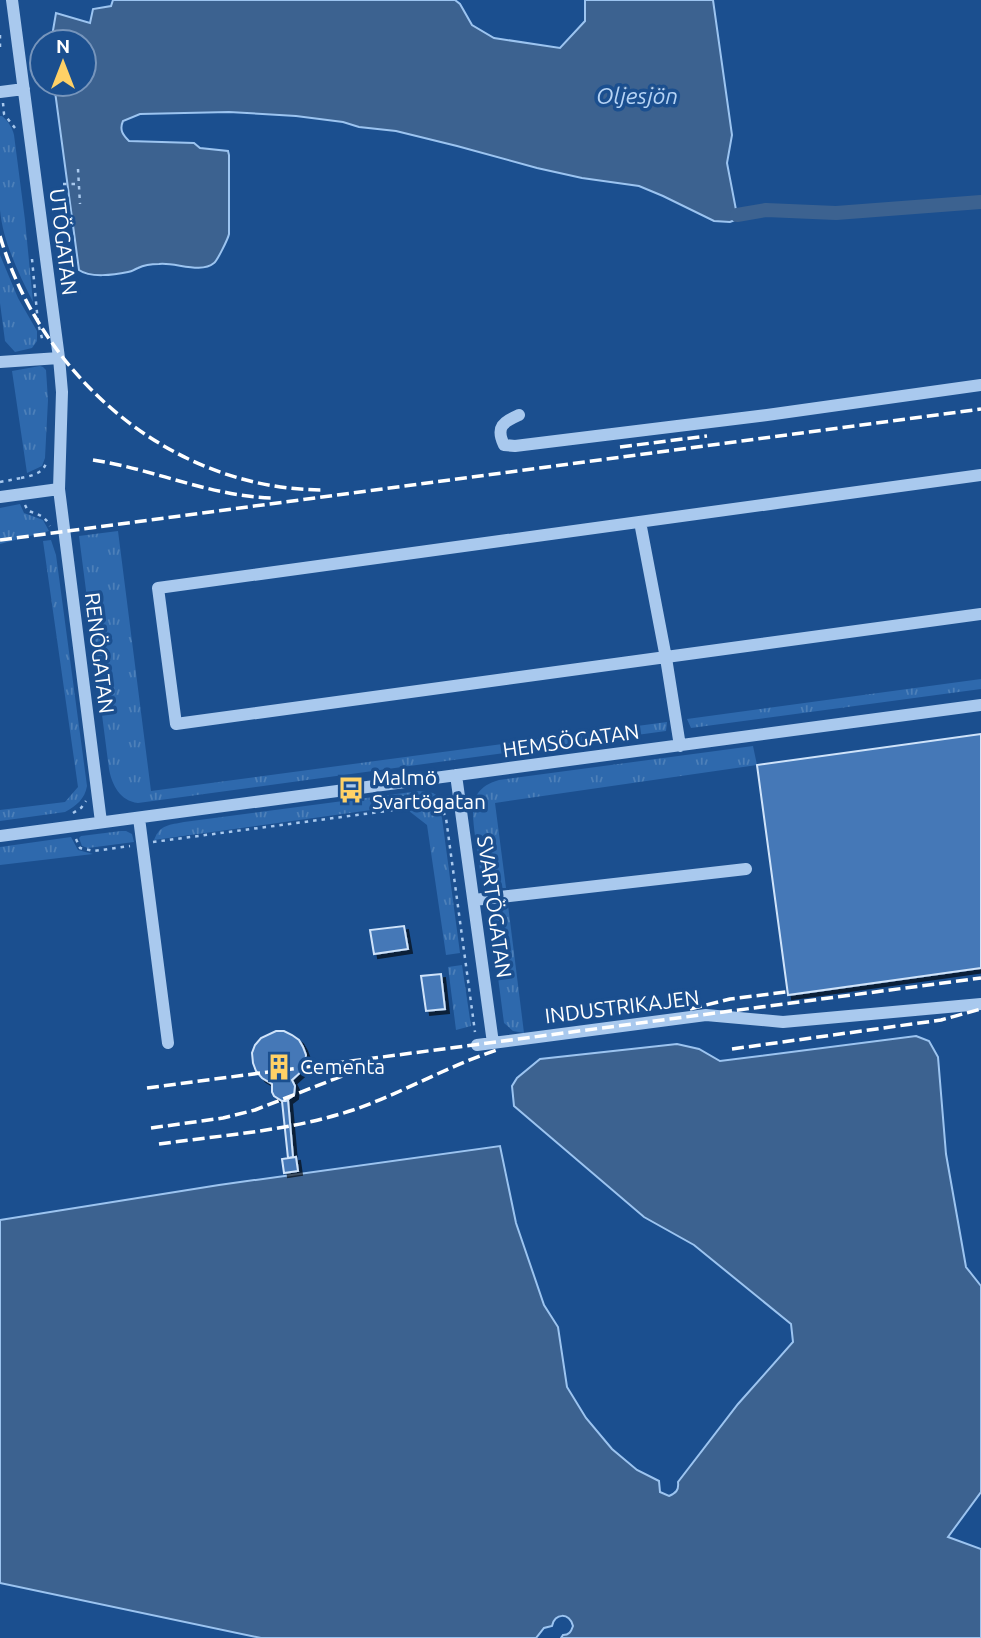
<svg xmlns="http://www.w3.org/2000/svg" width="981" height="1638" font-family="Ubuntu,sans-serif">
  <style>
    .grass { fill: url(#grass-tufts) }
    .water { fill: #3c6290; stroke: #9cc4f0; stroke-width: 2 }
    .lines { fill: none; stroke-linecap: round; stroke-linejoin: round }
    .canal { stroke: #3c6290; stroke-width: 14 }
    .building { fill: #4478b7; stroke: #cfe3fa; stroke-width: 2; filter: url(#shadow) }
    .path { stroke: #a9c9ee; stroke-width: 2.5; stroke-dasharray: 3.5 5; stroke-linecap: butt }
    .minor { stroke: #a9c9ee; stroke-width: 12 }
    .rail { stroke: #fff; stroke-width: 3.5; stroke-dasharray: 12 5; stroke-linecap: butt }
    .labels { text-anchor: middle; stroke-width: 7; stroke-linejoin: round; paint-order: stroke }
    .street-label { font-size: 21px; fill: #fff; stroke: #1b4f8f }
    .poi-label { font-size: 21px; fill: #fff; stroke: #1b4f8f; text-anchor: start }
    .water-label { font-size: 23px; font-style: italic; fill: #b5d3f5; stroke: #1b4f8f }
  </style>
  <defs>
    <pattern id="grass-tufts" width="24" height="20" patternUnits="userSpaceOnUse" patternTransform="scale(1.75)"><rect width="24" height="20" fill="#2e69ad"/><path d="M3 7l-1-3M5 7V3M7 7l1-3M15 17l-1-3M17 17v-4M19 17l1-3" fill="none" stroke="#4d80b9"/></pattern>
    <filter id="shadow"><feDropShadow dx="4" dy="4" stdDeviation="0" flood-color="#0009"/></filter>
  </defs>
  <rect width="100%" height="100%" fill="#1b4f8f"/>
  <!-- grass -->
  <path class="grass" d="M0,116H2C8,121 12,127 14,135L25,220L33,302C19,274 3,242 0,210C0,179 0,147 0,116Z
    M0,255L18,298L37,331V341L32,348L15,352L5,341L0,303Z
    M40,366L43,367L46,370L48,400L45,458L42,466L27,473L12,371Z
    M20,504L24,513L43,520L49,531L0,544V508Z
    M118,531L151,791L667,722L666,731L138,803C120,801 112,785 109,769L79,536Z
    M51,540L56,555L87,786C85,799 76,806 65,812L0,821V810L65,802L78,787L43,541Z
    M981,679V689L691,728L687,719Z
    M753,746L757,765L495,803L506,888C494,889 485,882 480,871C479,859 477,848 475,836C472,810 468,789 499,780Z
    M419,791L433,793L441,798L436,801L154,840C160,824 170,825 184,822Z
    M433,808L440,812L442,818L460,953L446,955L427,825L409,811Z
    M121,831H126L132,834L134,842L88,848L82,846L79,838L81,836Z
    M71,837L78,850L93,854L0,865V847Z
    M508,905L524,1033L513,1031L504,1023L491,924C490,913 498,907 508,905Z
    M462,965L471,1026L456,1030L448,967Z"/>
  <!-- water -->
  <path class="water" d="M113,0H455L460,4L472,25L494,38L560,48L585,21V0H713L732,135L727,163L737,215L735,220L730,222L714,221L663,196L639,186L582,178L537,168L457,146L396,131L359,127L343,122L296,116L229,112L140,114L123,121C119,130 123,135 129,141L194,143L200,148L228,151L229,155V234C228,239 217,261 214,263C201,274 175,262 159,264C152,264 144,265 138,268C131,271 134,271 128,272C114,275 90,278 79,270L54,84H84V42H51L56,13L90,23L93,9L111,6Z
    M916,1036L929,1041L938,1057L946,1154L966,1267L981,1286V1492L948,1537L981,1549V1638H561L563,1635C569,1635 571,1632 573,1626C570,1612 554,1613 552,1626L544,1628L536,1638H261L0,1583V1220L219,1185L500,1146L516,1223L544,1305L558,1327L567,1387L586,1418L612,1449L637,1470L659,1481L660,1492L669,1496C676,1493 679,1490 678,1482L738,1404L793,1342L791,1324L694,1245L644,1217L514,1106L512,1086L517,1078L540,1059L677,1044L699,1049L720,1061Z"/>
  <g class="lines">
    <!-- canal -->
    <path class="canal" d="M737,215L766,210L836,213L981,202"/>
  </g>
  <!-- building -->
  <path class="building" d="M981,734V968L788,995L757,765Z
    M404,926L408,949L374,954L370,930Z
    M441,974L445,1009L426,1011L421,976Z
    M276,1031H284L292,1035L299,1040L303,1047L306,1055L305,1064L302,1071L292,1080L295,1086L294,1095L286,1101H282L274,1096L272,1092V1084L262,1078L256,1071L253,1063L252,1053L255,1045L261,1038Z
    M288,1100L293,1157L288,1158L282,1101Z
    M296,1157L298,1171L284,1173L282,1159Z"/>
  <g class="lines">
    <!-- path -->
    <path class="path" d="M0,35V47
      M3,103L4,114L15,128
      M78,169L80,204
      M63,184H78
      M32,259L38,323L43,342
      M21,478C30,476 43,474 46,463
      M0,482L21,478V481
      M25,505L28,511C38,514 45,516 50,526
      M440,804L446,818L475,1032
      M73,813L81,808L86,801
      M76,839L80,848L94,851L130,846
      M153,842L440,804"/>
    <!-- minor -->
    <path class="minor" d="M12,0L59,358L62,392L59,489L101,822
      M0,92L24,89
      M0,362L59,358
      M519,415C504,422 495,426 504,445L515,446L767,415L981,385
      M981,475L158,588L176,724L981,614
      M0,497L59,489
      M640,522L666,658L680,746
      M456,775L493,1043
      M139,818L168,1043
      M0,836L981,705
      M474,900L746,869
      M477,1045L706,1015L783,1022L981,1004"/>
    <!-- rail -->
    <path class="rail" d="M0,236C42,378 172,490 324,490
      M620,447L707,436
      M93,460C153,469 210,496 271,498
      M0,540L981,409
      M690,1009L730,999L786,992
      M732,1049L941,1020L981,1009
      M147,1088L981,978
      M151,1128L223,1118L255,1110L368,1066
      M159,1144C223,1135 290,1131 353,1110C403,1093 449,1065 500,1049"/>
  </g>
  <!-- icons -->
  <defs>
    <g id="bus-bare" transform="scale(2.1)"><path d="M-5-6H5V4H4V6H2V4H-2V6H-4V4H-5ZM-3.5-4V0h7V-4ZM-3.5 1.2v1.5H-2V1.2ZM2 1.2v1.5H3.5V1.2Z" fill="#ffd166" stroke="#1b4f8f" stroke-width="2.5" paint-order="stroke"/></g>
    <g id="building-bare" transform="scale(2.1)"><path d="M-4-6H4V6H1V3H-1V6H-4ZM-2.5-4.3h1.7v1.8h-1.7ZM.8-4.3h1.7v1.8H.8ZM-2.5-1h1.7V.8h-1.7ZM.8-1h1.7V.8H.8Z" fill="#ffd166" stroke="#1b4f8f" stroke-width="2.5" paint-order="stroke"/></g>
  </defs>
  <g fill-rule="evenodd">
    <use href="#bus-bare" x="351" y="790"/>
    <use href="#building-bare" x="279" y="1067"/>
  </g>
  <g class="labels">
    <!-- street labels -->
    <g class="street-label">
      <text transform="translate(63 242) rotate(83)" y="7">UTÖGATAN</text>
      <text transform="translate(99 653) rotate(83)" y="7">RENÖGATAN</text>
      <text transform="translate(571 741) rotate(-8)" y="7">HEMSÖGATAN</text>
      <text transform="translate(494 907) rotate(82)" y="7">SVARTÖGATAN</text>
      <text transform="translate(622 1007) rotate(-7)" y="7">INDUSTRIKAJEN</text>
    </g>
    <!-- poi labels -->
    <g class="poi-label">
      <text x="372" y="785">Malmö<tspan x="372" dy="24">Svartögatan</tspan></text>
      <text x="300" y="1074">Cementa</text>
    </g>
    <!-- water labels -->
    <g class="water-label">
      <text x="637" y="104">Oljesjön</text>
    </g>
  </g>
  <!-- north arrow -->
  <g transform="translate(63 63)"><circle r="33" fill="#1b4f8f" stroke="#7695bc" stroke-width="2"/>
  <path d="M0-5L12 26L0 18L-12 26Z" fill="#ffd166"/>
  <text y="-10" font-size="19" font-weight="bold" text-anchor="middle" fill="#ffffff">N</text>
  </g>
</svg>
